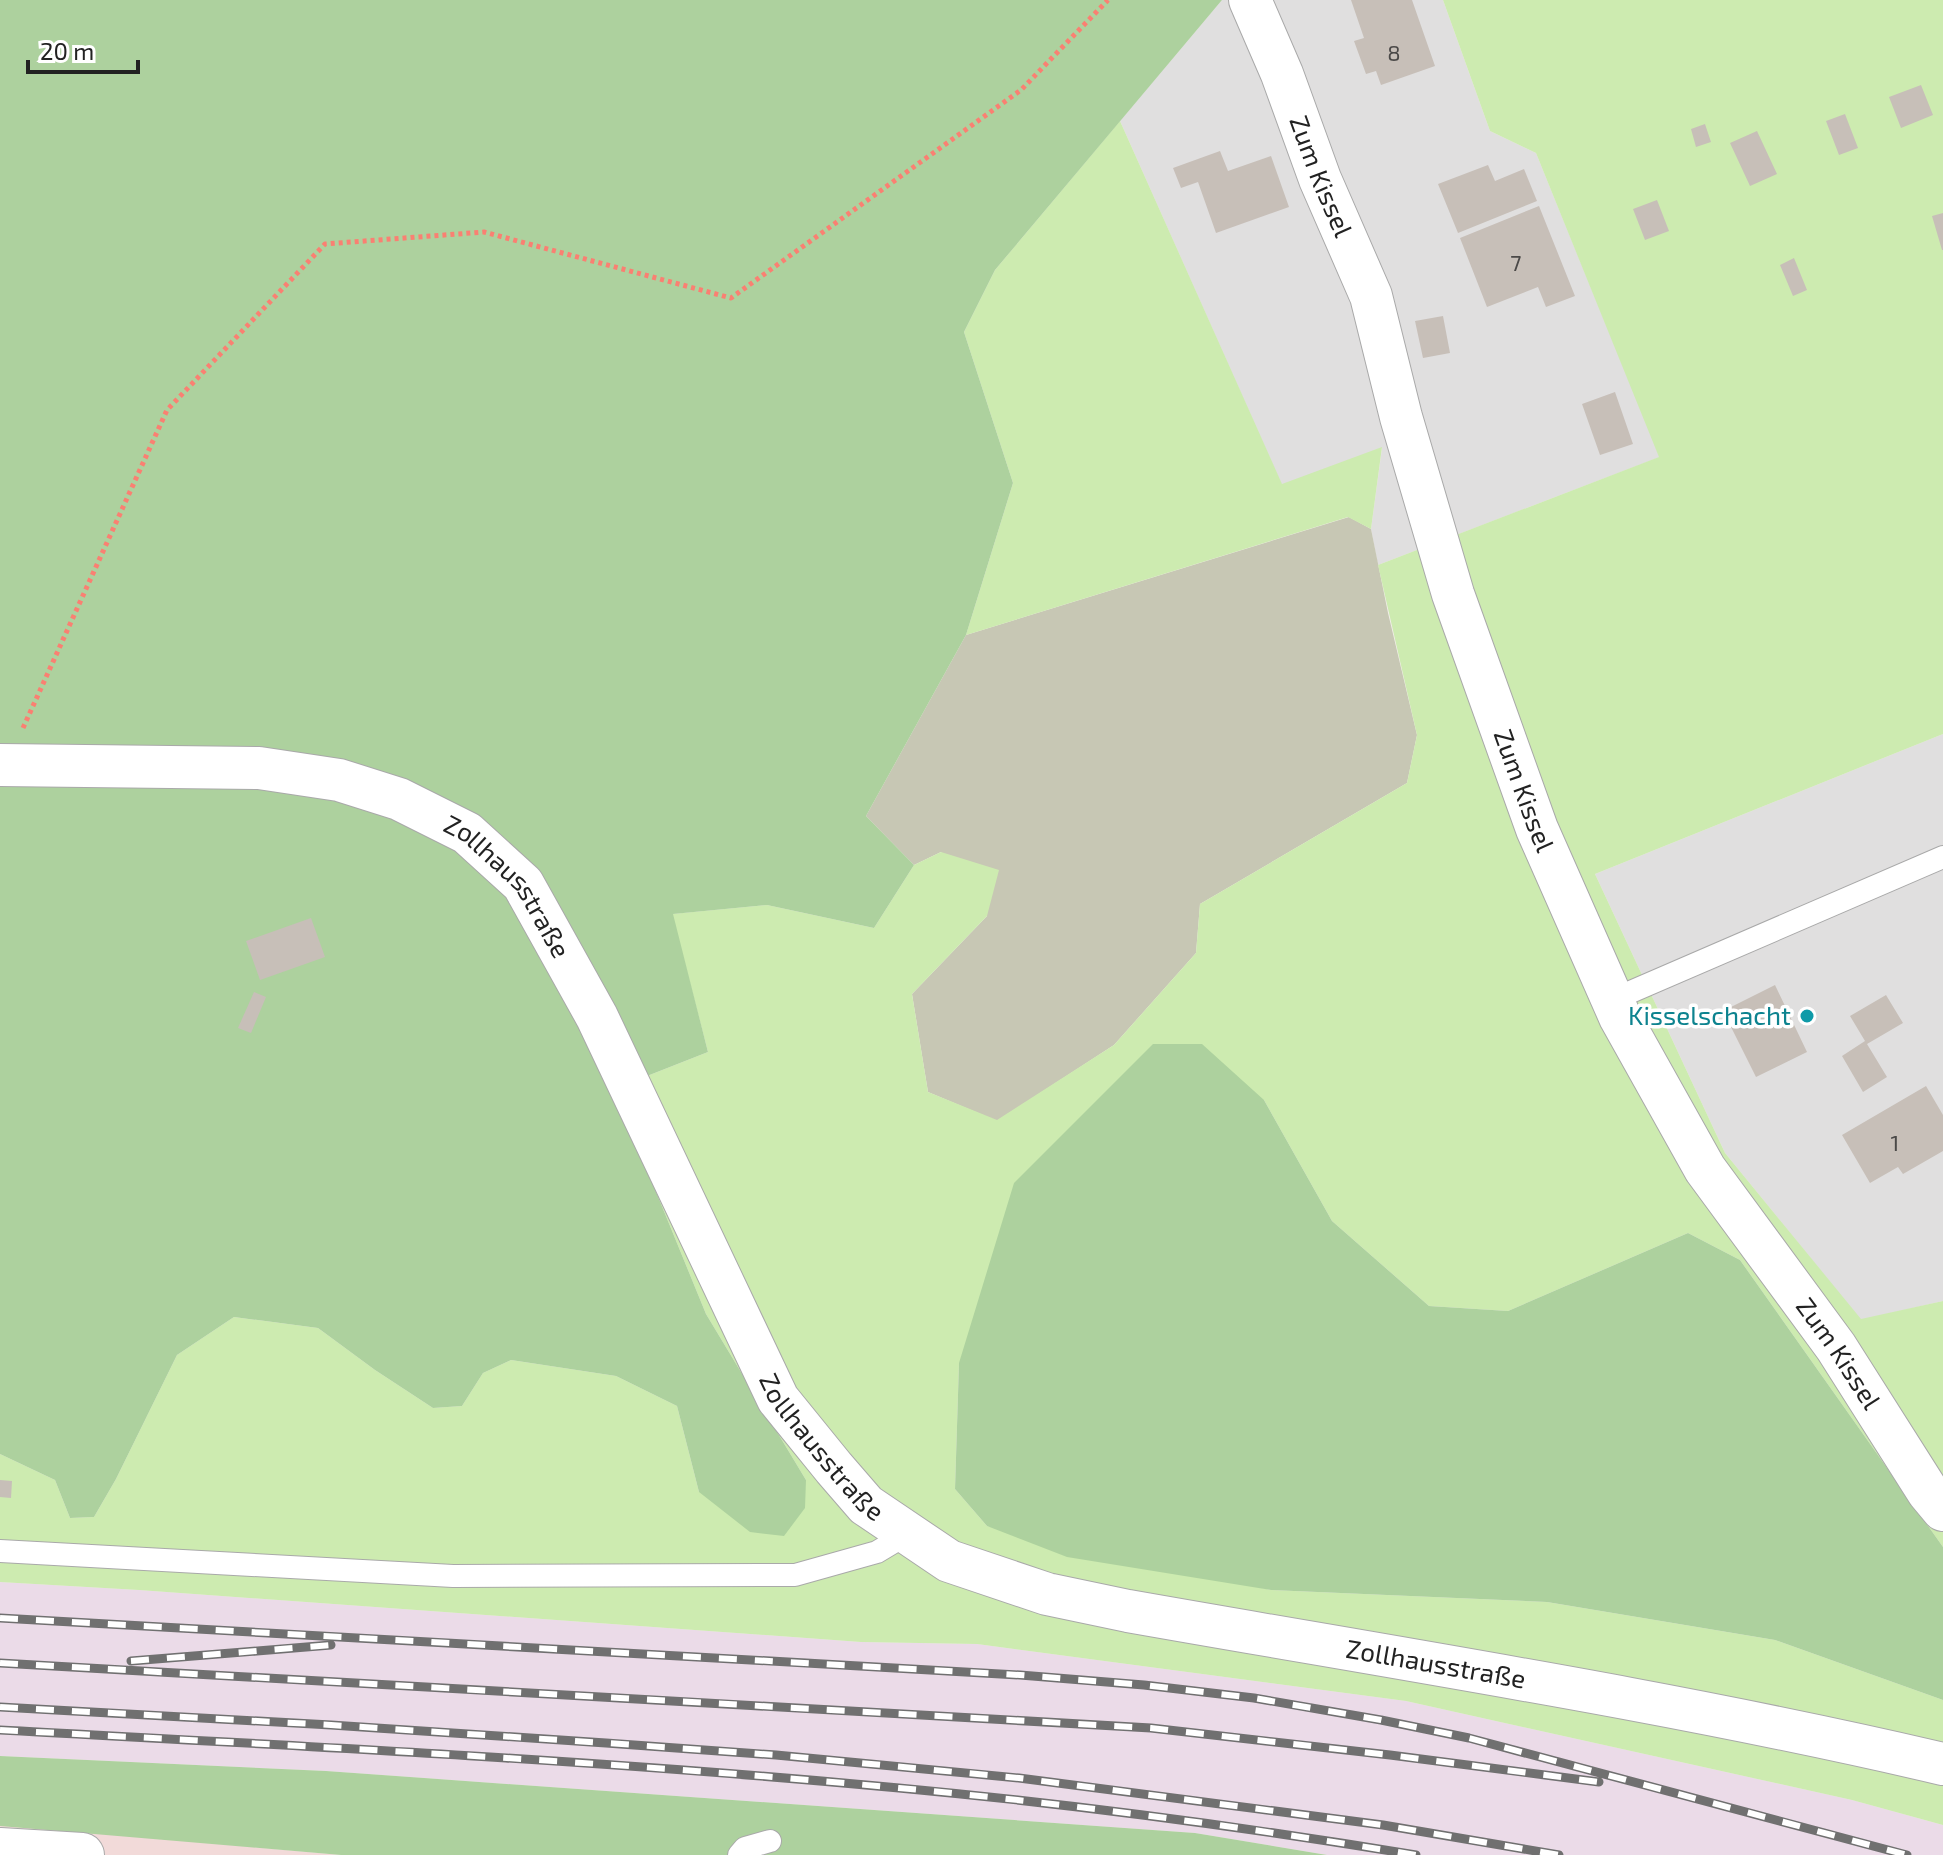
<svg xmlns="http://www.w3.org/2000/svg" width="1943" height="1855" font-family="'Exo 2',sans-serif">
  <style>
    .residential { fill: #e0dfdf }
    .commercial { fill: #f2dad9 }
    .industrial { fill: #ebdbe8 }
    .construction { fill: #c7c7b4 }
    .grass { fill: #cdebb0 }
    .forest { fill: #add19e }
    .building { fill: #c7bfb8 }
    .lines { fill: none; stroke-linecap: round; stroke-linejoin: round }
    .service-casing { stroke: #a9a9a9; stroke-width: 24 }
    .minor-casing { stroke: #a9a9a9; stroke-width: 44 }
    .tertiary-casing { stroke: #a9a9a9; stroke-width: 46 }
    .path { stroke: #fa8072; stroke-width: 5; stroke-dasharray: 4 4; stroke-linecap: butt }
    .service { stroke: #fff; stroke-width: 22 }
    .minor { stroke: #fff; stroke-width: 42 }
    .tertiary { stroke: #fff; stroke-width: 44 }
    .rail-casing { stroke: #707070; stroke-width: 9 }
    .rail { stroke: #fff; stroke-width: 6; stroke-dasharray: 18; stroke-linecap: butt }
    .culture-dot { fill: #0f9aa8; stroke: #fff; stroke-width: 3 }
    .labels { text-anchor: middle; stroke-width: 7; stroke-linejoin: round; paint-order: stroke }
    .number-label { font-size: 22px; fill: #4b4948 }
    .street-label { font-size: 26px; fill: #222; stroke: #fff }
    .culture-label { font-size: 26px; fill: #0d838f; stroke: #fff; text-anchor: end }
  </style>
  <rect width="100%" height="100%" fill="#f2efe9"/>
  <!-- residential -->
  <path class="residential" d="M1222,0H1443L1490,131L1536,153L1660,457L1378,565L1371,529L1382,448L1282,485L1120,121Z
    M1943,734V1301L1861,1320L1725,1153L1595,874Z"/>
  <!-- commercial -->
  <path class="commercial" d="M0,1826H18L341,1855H0Z"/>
  <!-- industrial -->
  <path class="industrial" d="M0,1582L139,1590L861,1642L977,1644L1406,1701L1852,1800L1943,1825V1855H1327L1195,1833L326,1771L0,1756Z"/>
  <!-- construction -->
  <path class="construction" d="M1349,517L1371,529L1388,613L1417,735L1407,783L1200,904L1196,953L1114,1045L997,1121L928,1092L912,994L987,916L941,852L914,865L866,816L966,635Z"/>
  <!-- grass -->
  <path class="grass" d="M1443,0H1943V734L1595,874L1725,1153L1861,1319L1943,1301V1547L1740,1260L1688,1233L1508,1311L1429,1306L1332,1221L1264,1100L959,1363L955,1489L987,1526L1271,1590L1547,1602L1775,1640L1943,1700V1825L1852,1800L1406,1701L977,1644L861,1642L139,1590L0,1582V1454L55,1480L70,1518L94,1517L116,1479L177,1355L234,1317L318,1328L375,1370L433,1408L462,1406L483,1373L511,1360L616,1376L677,1406L699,1492L806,1480L706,1314L614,1089L708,1052L672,914L767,905L874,928L914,865L941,852L999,870L987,916L912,994L928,1092L997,1120L1114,1045L1196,953L1200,904L1407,783L1417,735L1378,565L1659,457L1536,153L1490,131Z
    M1120,121L1282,484L1382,447L1371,529L1348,517L966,635L1013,483L964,332L995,270Z"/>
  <!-- forest -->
  <path class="forest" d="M0,0H1222L995,270L964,332L1013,483L966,635L866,816L914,865L874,928L767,905L673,914L708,1052L614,1089L706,1314L806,1480L805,1508L784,1536L750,1532L699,1492L677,1406L616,1376L511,1360L483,1373L462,1406L433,1408L375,1370L318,1328L234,1317L177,1355L116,1479L94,1517L70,1518L55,1480L0,1454Z
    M1153,1044H1202L1264,1100L1332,1221L1429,1306L1508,1311L1688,1233L1740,1260L1943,1547V1700L1775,1640L1547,1602L1271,1590L1067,1557L987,1526L955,1489L959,1363L1014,1183Z
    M0,1756L326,1771L1195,1833L1327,1855H341L0,1826Z"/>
  <!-- building -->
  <path class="building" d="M1351,0H1412L1435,66L1381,85L1376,71L1366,74L1354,41L1364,38Z
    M1921,85L1933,115L1901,128L1889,97Z
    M1845,114L1858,148L1839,155L1826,121Z
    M1705,124L1711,142L1696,147L1691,129Z
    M1757,131L1777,174L1750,186L1730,143Z
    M1220,151L1228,171L1271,156L1289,207L1216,233L1198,182L1181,188L1173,168Z
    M1488,165L1495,181L1524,169L1537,201L1458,233L1438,184Z
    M1657,200L1669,231L1645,240L1633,209Z
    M1539,206L1575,296L1546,307L1538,287L1487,307L1460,238Z
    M1943,213V250H1942L1932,216Z
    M1794,258L1807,290L1793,296L1780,265Z
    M1443,316L1450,353L1423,358L1415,321Z
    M1615,392L1633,444L1600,455L1582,404Z
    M311,918L325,957L260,980L246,941Z
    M1775,985L1807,1052L1756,1077L1723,1011Z
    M254,992L266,997L251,1033L238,1028Z
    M1886,995L1903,1023L1867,1044L1887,1077L1863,1092L1842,1056L1865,1041L1850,1016Z
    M1926,1086L1943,1115V1151L1903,1174L1898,1167L1870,1183L1842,1135Z
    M0,1480L12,1481L11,1498L0,1497Z"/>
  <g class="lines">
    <!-- service casing -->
    <g class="service-casing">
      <path id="service" d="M1612,1000L1943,857
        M0,1551L453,1576L795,1575L877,1552L907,1534
        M739,1855L745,1848L770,1841"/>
    </g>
    <!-- minor casing -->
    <g class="minor-casing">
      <g id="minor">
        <path id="s1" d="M1250,0L1282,74L1320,179L1371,296L1401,417L1453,594L1537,829L1620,1017L1705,1169L1836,1347L1928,1492L1943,1510"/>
        <path id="s2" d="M0,765L259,768L339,780L399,799L467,833L523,884L597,1017L778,1399L834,1468L866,1505L949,1561L1047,1594L1128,1611C1400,1659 1674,1701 1943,1764"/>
      </g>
    </g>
    <!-- tertiary casing -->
    <g class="tertiary-casing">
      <path id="tertiary" d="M0,1850L82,1855"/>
    </g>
    <!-- path -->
    <path class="path" d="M23,728L167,410L325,244L484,232L731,298L1021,90L1108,0"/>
    <!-- service -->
    <use href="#service" class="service"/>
    <!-- minor -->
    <use href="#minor" class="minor"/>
    <!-- tertiary -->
    <use href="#tertiary" class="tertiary"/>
    <!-- rail casing -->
    <g class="rail-casing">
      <path id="rail" d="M0,1618L1020,1675L1144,1685L1254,1698L1381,1720L1469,1738L1907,1855
        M131,1661L331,1645
        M0,1663L1151,1728L1390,1755L1599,1782
        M0,1707L331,1725L606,1743L776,1755L1019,1778L1383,1825L1559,1855
        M0,1730C300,1746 600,1760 899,1788C1072,1804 1245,1827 1416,1855"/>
    </g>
    <!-- rail -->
    <use href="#rail" class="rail"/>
  </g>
  <!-- markers -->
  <circle class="culture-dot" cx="1807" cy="1016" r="8"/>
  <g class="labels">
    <!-- number labels -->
    <g class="number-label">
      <text x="1394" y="61">8</text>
      <text x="1516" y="271">7</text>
      <text x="1895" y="1151">1</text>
    </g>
    <!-- street labels -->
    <g class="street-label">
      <text dy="9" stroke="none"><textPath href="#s1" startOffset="190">Zum Kissel</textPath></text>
      <text dy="9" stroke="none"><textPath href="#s1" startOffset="838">Zum Kissel</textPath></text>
      <text dy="9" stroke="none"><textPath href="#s2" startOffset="546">Zollhausstraße</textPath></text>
      <text dy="9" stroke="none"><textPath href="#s1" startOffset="1486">Zum Kissel</textPath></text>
      <text dy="9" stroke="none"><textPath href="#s2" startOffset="1194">Zollhausstraße</textPath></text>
      <text dy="9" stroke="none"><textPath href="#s2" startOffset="1866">Zollhausstraße</textPath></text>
    </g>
    <!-- culture labels -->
    <g class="culture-label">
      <text x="1791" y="1025">Kisselschacht</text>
    </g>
  </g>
  <!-- scale -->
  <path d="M28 60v12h110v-12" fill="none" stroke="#222222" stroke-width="4"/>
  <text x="40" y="60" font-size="24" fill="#222222" stroke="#ffffff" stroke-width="6" paint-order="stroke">20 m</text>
</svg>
